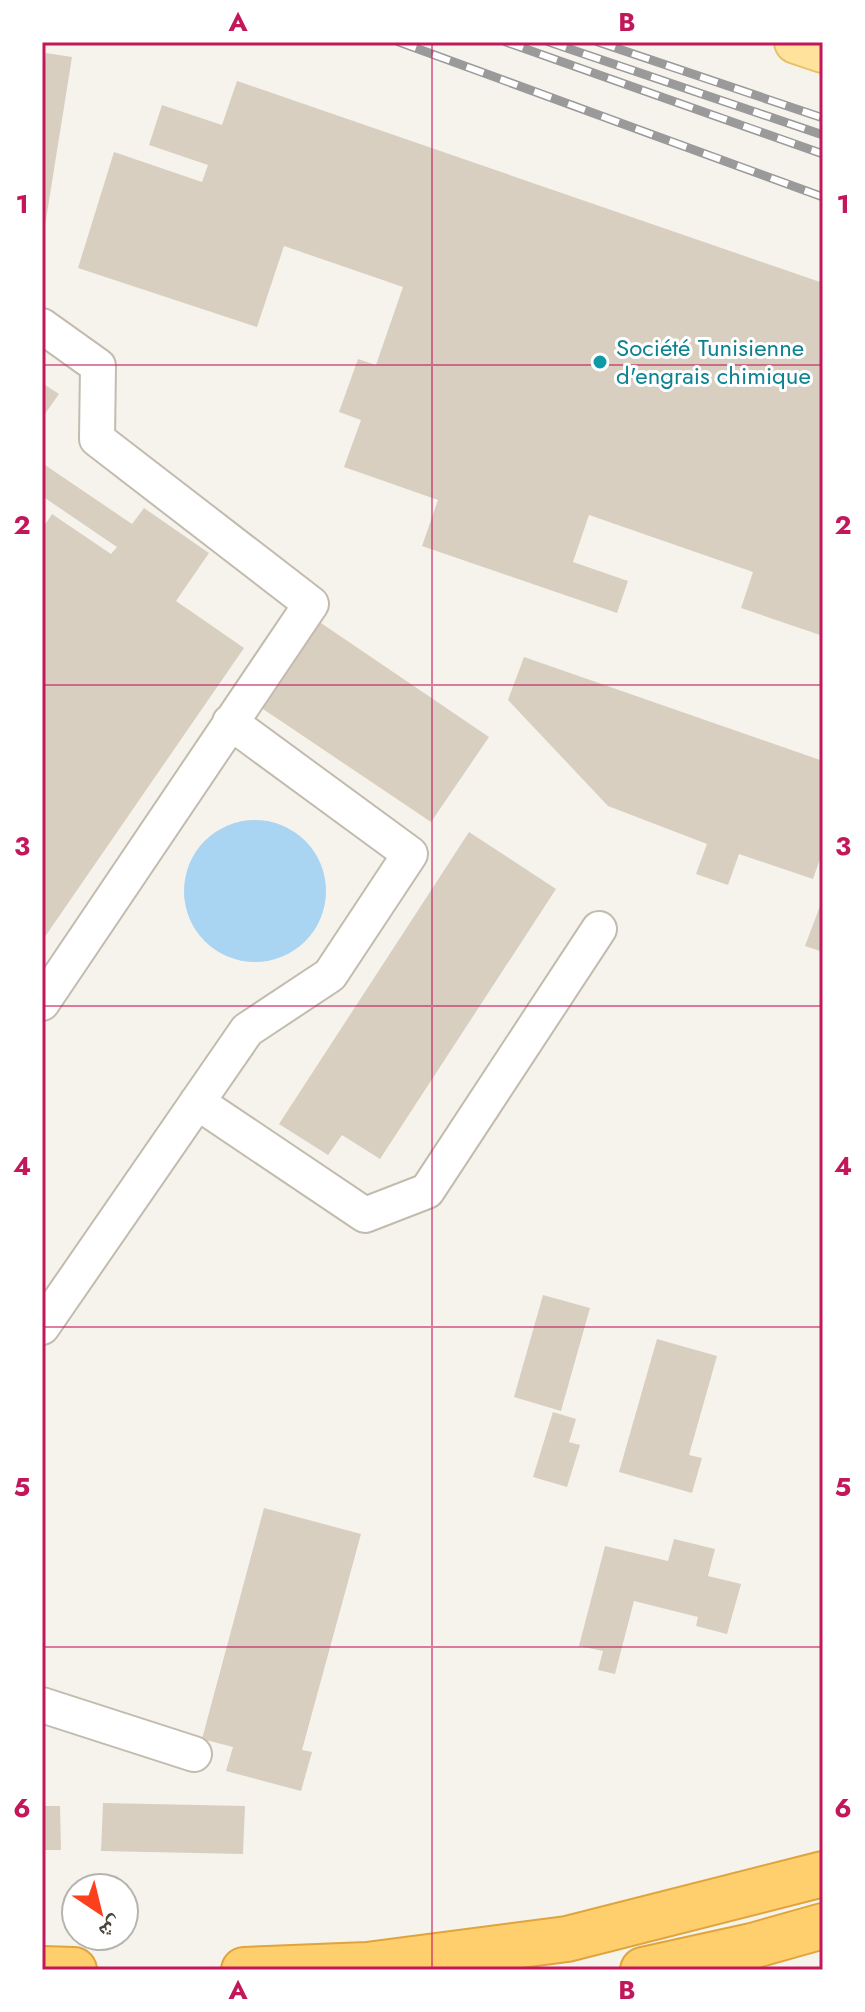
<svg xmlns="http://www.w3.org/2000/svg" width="865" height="2012" font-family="Jost,'Noto Naskh Arabic',sans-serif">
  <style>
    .water { fill: #a9d4f2 }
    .building { fill: #d8cfc1 }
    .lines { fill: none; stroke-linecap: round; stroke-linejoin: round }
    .minor-casing { stroke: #c2bbae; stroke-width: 38 }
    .major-casing { stroke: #e6c16a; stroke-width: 46 }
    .highway-casing { stroke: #e0a43c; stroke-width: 48 }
    .minor { stroke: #fff; stroke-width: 34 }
    .major { stroke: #ffe39c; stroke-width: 42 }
    .highway { stroke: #ffcf6e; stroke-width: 44 }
    .rail-casing { stroke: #9a9a9a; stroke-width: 9 }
    .rail { stroke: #fff; stroke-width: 6; stroke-dasharray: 18; stroke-linecap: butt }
    .grid { fill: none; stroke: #c2185b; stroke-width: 2; stroke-opacity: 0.55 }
    .culture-dot { fill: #0f9aa8; stroke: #fff; stroke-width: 3 }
    .labels { text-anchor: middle; stroke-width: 6; stroke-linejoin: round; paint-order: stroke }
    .culture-label { font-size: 24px; fill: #0d838f; stroke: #fff; text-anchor: start }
    .neatline { fill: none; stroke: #c2185b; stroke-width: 3 }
    .grid-label { font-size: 26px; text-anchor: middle; font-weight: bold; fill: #c2185b }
  </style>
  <rect width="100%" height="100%" fill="#f6f3ec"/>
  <!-- water -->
  <path class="water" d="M184 891a71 71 0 1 1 142 0a71 71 0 1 1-142 0Z"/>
  <!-- building -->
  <path class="building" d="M46,53L72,57L44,232L42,81Z
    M237,81L823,283V636L741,608L753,572L589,515L573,562L628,581L617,613L422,546L438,500L344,467L361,420L339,412L358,359L376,365L403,287L284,246L257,327L78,268L114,152L202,182L208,165L149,145L162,105L222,125Z
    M42,383L59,394L42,418Z
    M42,463L132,524L144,508L209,553L176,601L244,648L42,941V529L52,514L111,554L117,547L42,496Z
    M318,621L489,737L431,822L260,707Z
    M524,657L823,761V860L820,859L813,879L739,854L728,885L696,874L707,844L608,806L508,700Z
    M469,832L556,889L380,1159L342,1135L328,1155L279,1124Z
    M823,898V952L805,946Z
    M543,1295L590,1308L561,1411L514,1397Z
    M657,1339L717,1356L689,1455L702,1458L692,1493L619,1472Z
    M553,1412L576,1419L569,1442L580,1445L567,1487L533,1477Z
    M264,1508L361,1534L302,1750L312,1752L301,1791L226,1771L233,1747L202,1739Z
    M674,1539L715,1549L708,1576L741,1584L727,1634L696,1626L698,1617L634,1601L615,1674L598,1670L603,1651L579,1646L605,1546L668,1561Z
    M103,1803L245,1806L243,1854L101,1851Z
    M42,1806H60L61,1850H42Z"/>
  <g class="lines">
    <!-- minor casing -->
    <g class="minor-casing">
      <path id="minor" d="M42,326L98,366L97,439L311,604L42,1003
        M197,1102L365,1215L427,1191L599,929
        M42,1327L247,1030L330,975L410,854L230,722
        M42,1705L194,1754"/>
    </g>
    <!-- major casing -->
    <g class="major-casing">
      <path id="major" d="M796,42L823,51"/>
    </g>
    <!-- highway casing -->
    <g class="highway-casing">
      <path id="highway" d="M42,1969L74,1970
        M244,1970L367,1965L567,1939L823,1874
        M643,1970L752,1946L823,1926"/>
    </g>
    <!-- minor -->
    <use href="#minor" class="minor"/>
    <!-- major -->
    <use href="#major" class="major"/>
    <!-- highway -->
    <use href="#highway" class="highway"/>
    <!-- rail casing -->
    <g class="rail-casing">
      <path id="rail" d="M399,42L823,197
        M506,42L823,154
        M549,42L823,135
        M598,42L823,118"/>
    </g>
    <!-- rail -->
    <use href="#rail" class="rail"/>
  </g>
  <!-- grid -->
  <path class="grid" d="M432,42V1970M42,365H823M42,685H823M42,1006H823M42,1327H823M42,1647H823"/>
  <!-- markers -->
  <circle class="culture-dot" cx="600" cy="362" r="8"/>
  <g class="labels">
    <!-- culture labels -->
    <g class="culture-label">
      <text x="616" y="356">Société Tunisienne<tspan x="616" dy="28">d'engrais chimique</tspan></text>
    </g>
  </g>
  <!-- border -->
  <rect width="865" height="2012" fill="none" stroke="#ffffff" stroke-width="88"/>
  <!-- north arrow -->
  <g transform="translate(100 1912) rotate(145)"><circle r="38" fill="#ffffff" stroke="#b7b4b0" stroke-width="2"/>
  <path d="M0-6L14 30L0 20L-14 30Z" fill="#fc3f1d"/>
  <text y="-12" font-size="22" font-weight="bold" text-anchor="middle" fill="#4b4439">ش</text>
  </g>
  <rect x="44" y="44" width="777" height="1924" class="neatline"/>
  <g class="grid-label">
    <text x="238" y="31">A</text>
    <text x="627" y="31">B</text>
    <text x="22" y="213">1</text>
    <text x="843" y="213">1</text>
    <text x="22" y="534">2</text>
    <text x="843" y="534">2</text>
    <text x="22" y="855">3</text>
    <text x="843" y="855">3</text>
    <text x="22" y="1175">4</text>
    <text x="843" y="1175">4</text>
    <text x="22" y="1496">5</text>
    <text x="843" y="1496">5</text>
    <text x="22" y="1817">6</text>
    <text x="843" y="1817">6</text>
    <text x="238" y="1999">A</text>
    <text x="627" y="1999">B</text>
  </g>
</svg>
